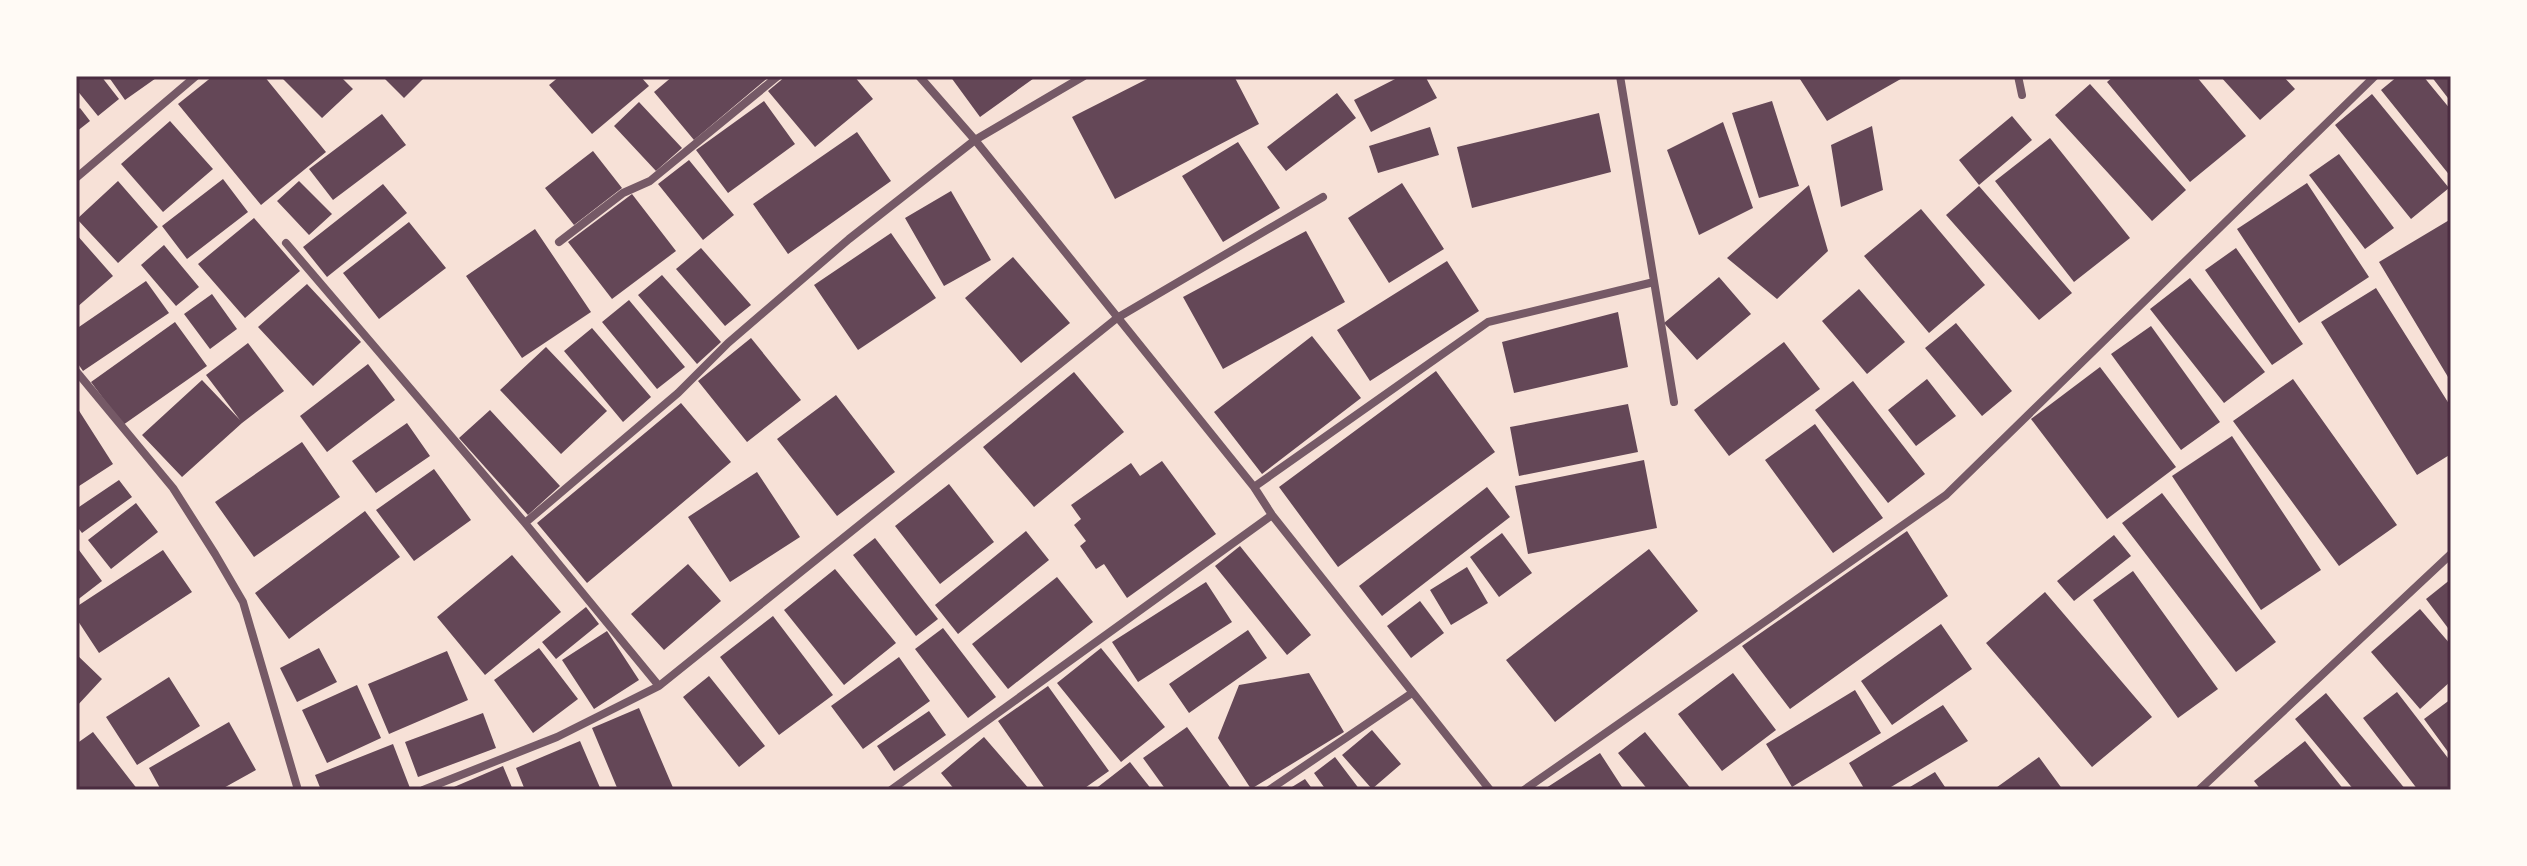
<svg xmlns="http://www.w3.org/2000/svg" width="2527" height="866" font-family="Signika,sans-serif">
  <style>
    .building { fill: #644757 }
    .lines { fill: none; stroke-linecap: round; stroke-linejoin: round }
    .minor { stroke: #755966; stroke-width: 8 }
    .neatline { fill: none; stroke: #4a2c40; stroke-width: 3 }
  </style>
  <rect width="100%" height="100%" fill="#f7e1d7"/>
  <!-- building -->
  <path class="building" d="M76,76H101L119,99L98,116L76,89Z
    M108,76H159L125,100Z
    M213,76H264L326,152L261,205L178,104Z
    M280,76H340L353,89L322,118Z
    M382,76H426L404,98Z
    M560,76H640L649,86L592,134L549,85Z
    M673,76H770L694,140L654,92Z
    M786,76H854L873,99L815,147L768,91Z
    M950,76H1037L980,117Z
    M1153,76H1234L1259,124L1115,199L1072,117Z
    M1401,76H1425L1437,98L1371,132L1354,100Z
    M1798,76H1906L1827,121Z
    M2114,76H2196L2246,136L2190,182L2107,82Z
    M2220,76H2283L2295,89L2260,120Z
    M2398,76H2423L2451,110V177L2381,90Z
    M2431,76H2451V102Z
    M2090,84L2186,190L2152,221L2055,115Z
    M1337,93L1356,118L1286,171L1267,147Z
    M2372,94L2449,188L2411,219L2335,125Z
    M764,101L795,144L728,193L696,150Z
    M1772,101L1799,186L1759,198L1732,113Z
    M639,102L682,148L656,171L614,126Z
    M80,108L90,121L76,132V111Z
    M1599,113L1611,172L1472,208L1457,147Z
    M382,114L406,145L333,200L309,169Z
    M2012,116L2032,140L1979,185L1959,160Z
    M170,121L213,169L163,212L121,164Z
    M1723,122L1753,208L1699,235L1667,150Z
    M1872,126L1883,190L1841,207L1831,145Z
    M1430,127L1439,155L1378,173L1369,146Z
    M857,132L891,181L788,254L753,204Z
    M2050,138L2130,238L2074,282L1995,181Z
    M1238,142L1280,208L1223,242L1182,176Z
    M593,151L622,188L574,225L545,188Z
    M2339,154L2394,228L2365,249L2309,175Z
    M689,160L734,215L703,240L658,184Z
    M223,179L248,212L187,259L162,226Z
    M118,181L158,227L118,263L77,219Z
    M299,181L332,214L309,235L277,201Z
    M1402,183L1444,249L1389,283L1348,218Z
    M2307,183L2369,277L2299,323L2237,229Z
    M383,184L407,213L327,277L303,247Z
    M1809,185L1828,251L1777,299L1727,258Z
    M1979,186L2072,293L2039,320L1946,215Z
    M951,191L991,260L944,286L905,218Z
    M632,194L676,251L612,299L568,242Z
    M1921,209L1985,285L1929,333L1864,256Z
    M254,218L300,271L245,318L198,264Z
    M2451,219V382L2379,262Z
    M409,222L446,268L379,319L343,273Z
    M535,229L591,312L522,358L466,276Z
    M1306,231L1345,302L1223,369L1183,297Z
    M891,233L936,298L858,350L814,285Z
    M76,234L113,276L76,308Z
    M164,245L199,287L176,306L141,265Z
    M701,248L751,305L725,326L676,269Z
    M2236,248L2303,344L2272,365L2205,270Z
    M1013,257L1070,323L1021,363L965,298Z
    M1447,261L1479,311L1370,381L1337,330Z
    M662,275L721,342L697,364L638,295Z
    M1719,277L1751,314L1697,360L1664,323Z
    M2190,278L2265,372L2224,403L2150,309Z
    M146,281L169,313L83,371L76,361V329Z
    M307,284L361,342L313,386L258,327Z
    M2376,288L2451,407V454L2417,475L2321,322Z
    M1859,289L1905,342L1867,374L1822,321Z
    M212,294L237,329L210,349L184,314Z
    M629,300L685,367L657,389L602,322Z
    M1618,312L1628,367L1514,393L1502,342Z
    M175,322L207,366L123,425L91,382Z
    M1956,323L2012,391L1982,416L1925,348Z
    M2151,326L2220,422L2181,450L2111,354Z
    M592,328L651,397L623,422L564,351Z
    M1312,336L1361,398L1262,474L1214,412Z
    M751,338L801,400L747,442L698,381Z
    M1784,342L1820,389L1729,456L1694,410Z
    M248,343L284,391L242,423L182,477L142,435L202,380L240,420L206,375Z
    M546,347L607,411L561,454L500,390Z
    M368,364L395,400L327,452L300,416Z
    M2100,367L2176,467L2107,519L2031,419Z
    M1436,371L1495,452L1338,567L1279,487Z
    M1074,372L1124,432L1034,507L983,447Z
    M1927,379L1956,416L1916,446L1888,410Z
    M2293,379L2397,525L2339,566L2233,421Z
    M1853,381L1925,474L1888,503L1815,410Z
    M836,395L895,472L837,516L777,439Z
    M681,403L731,462L587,583L537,523Z
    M1628,404L1638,452L1519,476L1510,427Z
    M76,406L113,464L76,488Z
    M490,410L560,486L528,515L459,438Z
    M407,423L430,456L376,493L352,461Z
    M1815,424L1883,518L1833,553L1765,460Z
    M2232,436L2321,570L2261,610L2172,476Z
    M302,442L340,497L254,557L215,502Z
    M1644,460L1657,528L1528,554L1515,486Z
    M1162,461L1216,534L1127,598L1104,564L1096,569L1080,546L1086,541L1074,525L1081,519L1071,505L1131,463L1140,476Z
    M434,469L471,520L414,561L376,510Z
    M757,472L800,537L730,582L688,517Z
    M119,480L132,497L82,533L76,525V509Z
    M949,484L994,542L940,584L895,526Z
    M1487,487L1510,517L1382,616L1359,586Z
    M2162,493L2276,642L2236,672L2122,523Z
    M136,503L158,532L111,569L88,540Z
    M365,511L400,557L289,639L255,593Z
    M1026,531L1049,560L958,634L935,605Z
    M1907,531L1948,596L1790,709L1742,646Z
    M1502,533L1532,573L1499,597L1470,557Z
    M2114,535L2131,556L2074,601L2057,581Z
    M875,538L938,619L916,636L853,555Z
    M76,546L102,581L76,601Z
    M1240,546L1311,635L1287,655L1215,566Z
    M1649,549L1698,611L1555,722L1506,660Z
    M163,550L192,592L99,653L76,618V607Z
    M512,555L561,612L485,675L437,617Z
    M688,564L721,601L664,650L631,614Z
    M1467,567L1488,603L1451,625L1430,590Z
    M835,569L896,643L844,685L784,610Z
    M2133,571L2218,689L2178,718L2093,600Z
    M1057,577L1093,622L1008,689L972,644Z
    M2451,579V632L2426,599Z
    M1206,582L1232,622L1138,682L1112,642Z
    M2045,592L2152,717L2092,767L1986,643Z
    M1420,601L1444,633L1411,658L1387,626Z
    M586,607L599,624L556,659L542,642Z
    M2420,609L2451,645V681L2420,709L2371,652Z
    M773,616L833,695L779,735L720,657Z
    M1941,624L1972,669L1892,725L1861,681Z
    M943,628L996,697L968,718L915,649Z
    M1248,630L1267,658L1189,713L1169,684Z
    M607,631L639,680L594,709L562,660Z
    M319,648L337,682L297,702L280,668Z
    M539,648L578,699L533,733L494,680Z
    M1101,648L1165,727L1121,762L1057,683Z
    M447,651L468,700L389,734L368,684Z
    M76,654L102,679L76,707Z
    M899,657L930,701L863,749L831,706Z
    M1309,673L1344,732L1251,789L1218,738L1239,685Z
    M1733,673L1776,730L1722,771L1678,714Z
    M709,676L765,746L739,767L683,697Z
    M169,677L200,726L137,765L106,717Z
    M357,685L381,738L327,763L302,710Z
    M1048,686L1109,771L1082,790H1046L998,721Z
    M1855,690L1881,733L1792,787L1766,744Z
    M2397,692L2451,762V790H2418L2363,718Z
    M2326,693L2406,790H2354L2295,719Z
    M2451,699V756L2424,719Z
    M1943,705L1968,741L1886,790H1865L1849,763Z
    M639,708L674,790H618L592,728Z
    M929,711L946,735L894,771L877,746Z
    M483,713L496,748L418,777L405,742Z
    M229,722L256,770L220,790H161L149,768Z
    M1187,727L1232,790H1166L1143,758Z
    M1372,730L1401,764L1372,789L1342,755Z
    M93,732L138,790H76V744Z
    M1645,732L1692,790H1648L1618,753Z
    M984,737L1030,790H955L941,773Z
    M580,741L601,790H525L516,768Z
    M2305,741L2344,790H2261L2254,781Z
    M393,744L410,788L404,790H321L315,775Z
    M1600,753L1624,790H1543Z
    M1335,757L1360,790H1326L1314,773Z
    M2039,757L2063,790H1993Z
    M1130,762L1152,790H1094Z
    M503,766L513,790H447Z
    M1935,772L1947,790H1905Z
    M1305,779L1313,790H1287Z"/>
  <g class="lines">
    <!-- minor -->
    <path class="minor" d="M919,76L975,140L1254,487L1272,515L1490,790
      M1620,76L1674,402
      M2018,76L2022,95
      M76,178L196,76
      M559,242L623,193L650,181L778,76
      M286,243L525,523L659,686
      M76,371L173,488L215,554L243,602L298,790
      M1254,487L1488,322L1654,282
      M525,523L678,393L728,343L849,239L975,140L1084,76
      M423,790L557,737L659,686L1117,318L1323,197
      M891,790L1272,515
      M1269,790L1412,693
      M1524,790L1946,495L2375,76
      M2199,790L2451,554"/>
  </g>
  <!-- border -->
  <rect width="2527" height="866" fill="none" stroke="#fffaf5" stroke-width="156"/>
  <rect x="78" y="78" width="2371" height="710" class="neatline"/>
</svg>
